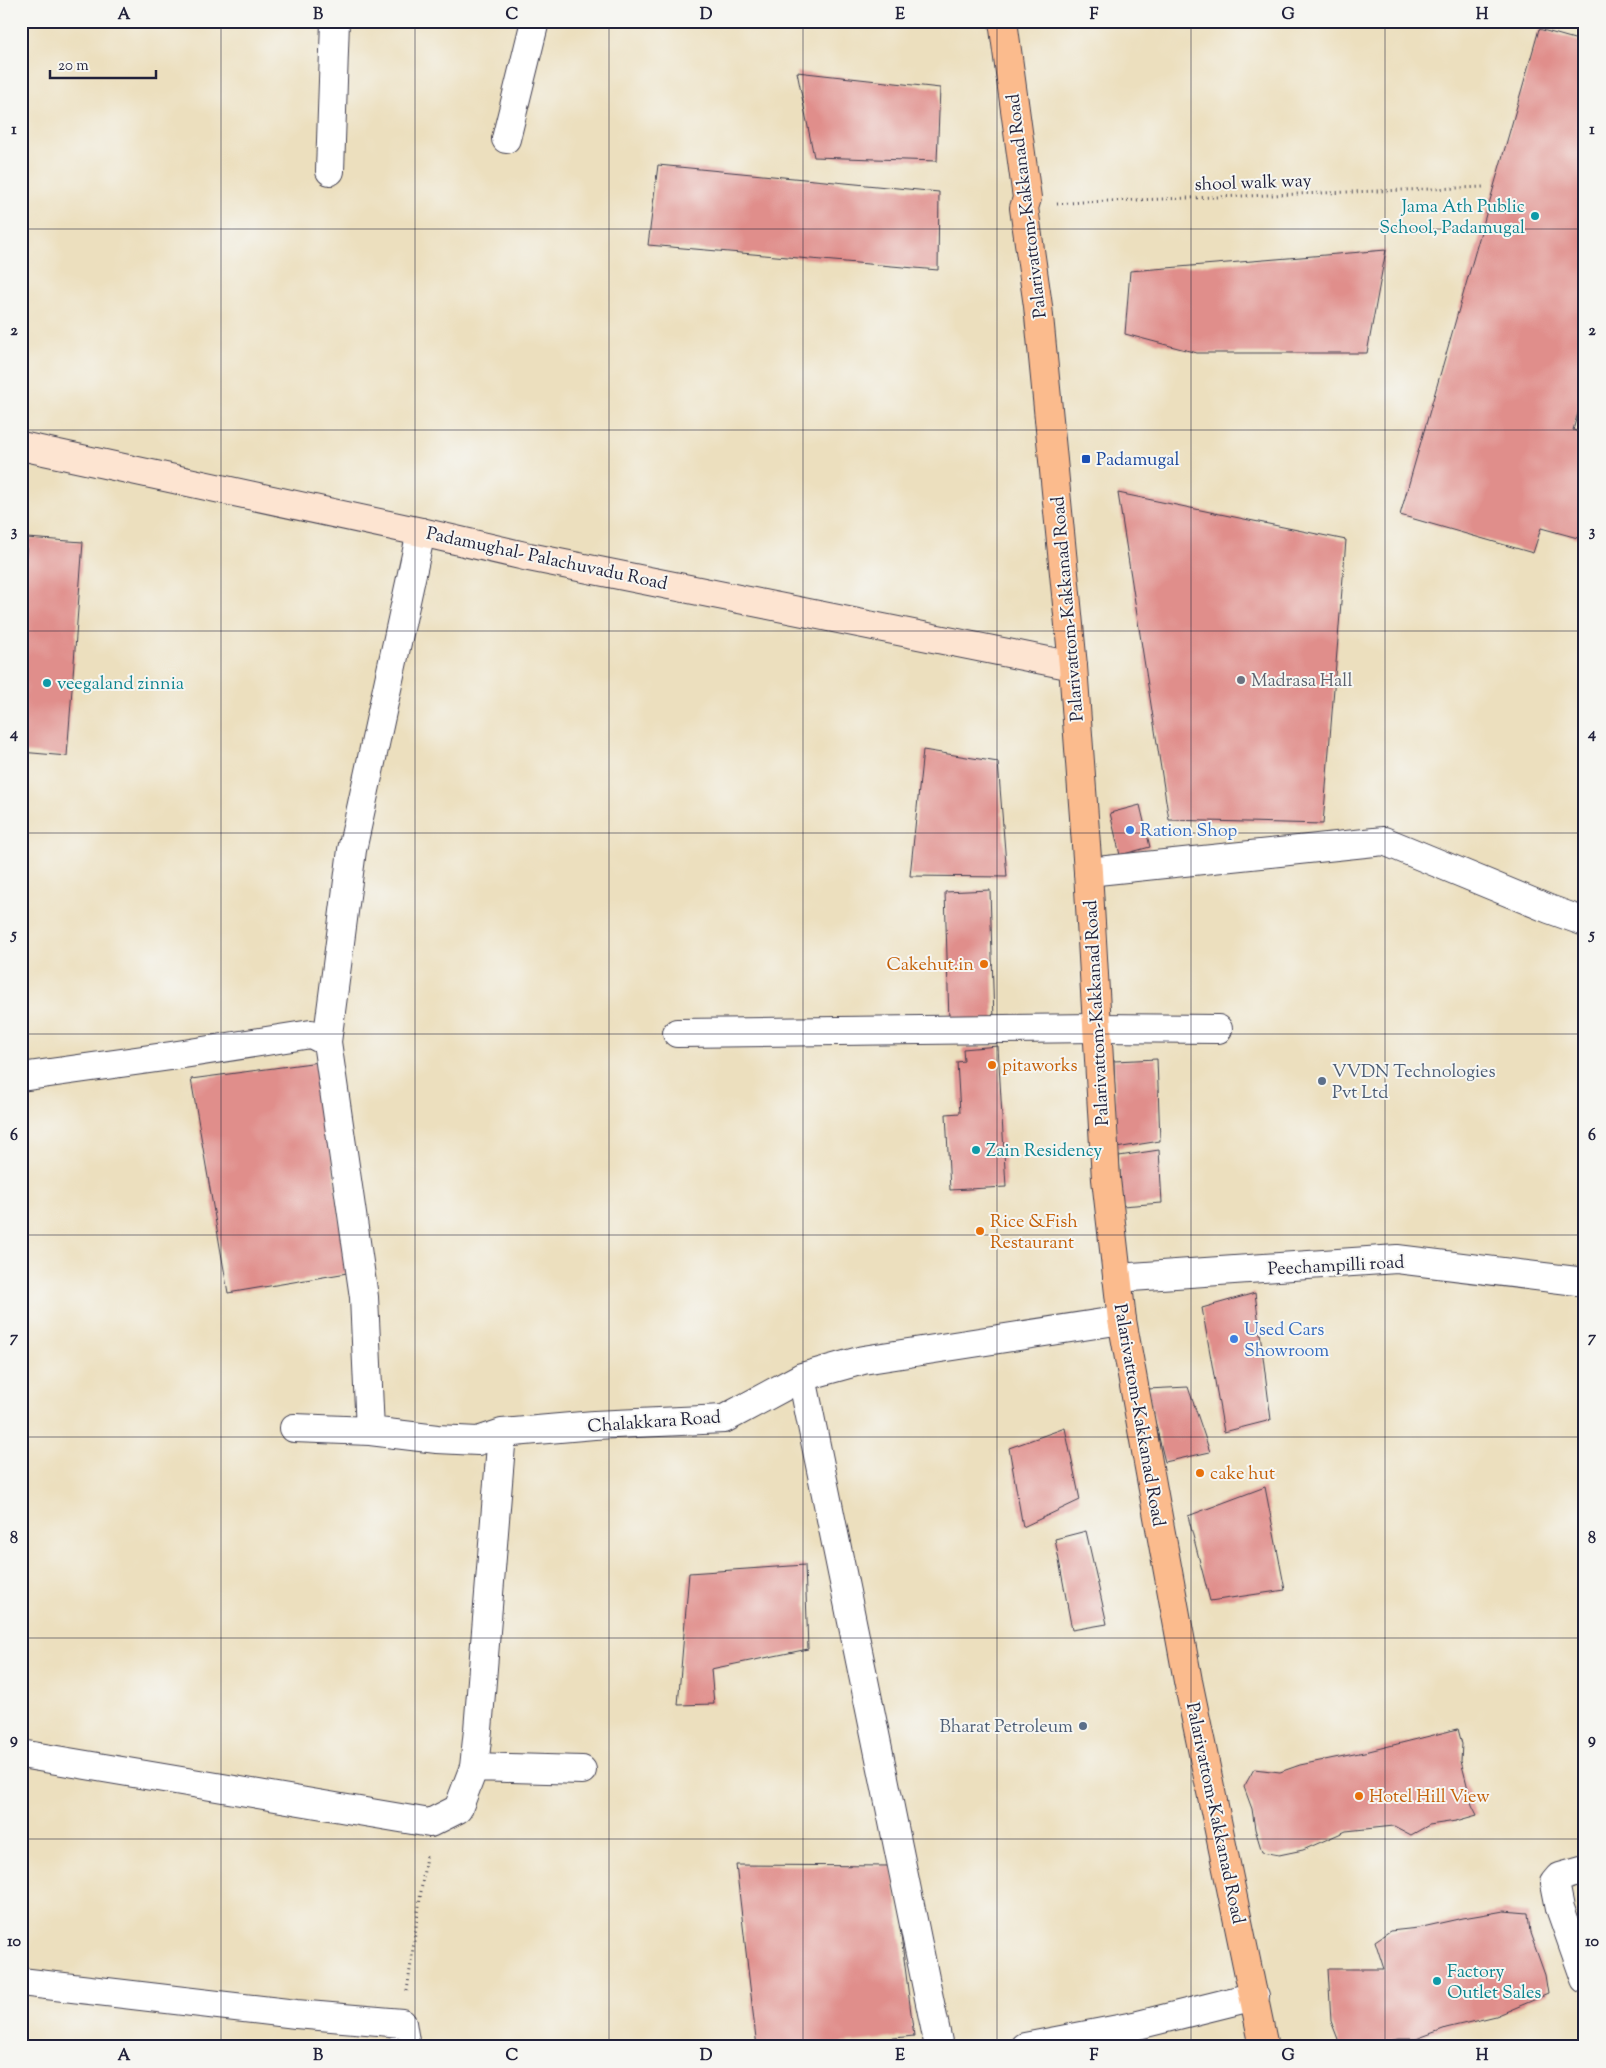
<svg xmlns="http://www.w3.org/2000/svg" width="1606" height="2068" font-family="'Sorts Mill Goudy',serif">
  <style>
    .building { fill: #e08e8b }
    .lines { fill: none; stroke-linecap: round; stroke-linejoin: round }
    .street-casing { stroke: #403e4f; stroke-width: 30 }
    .secondary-casing { stroke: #403e4f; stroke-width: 30 }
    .primary-casing { stroke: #403e4f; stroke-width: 30 }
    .path { stroke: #403e4f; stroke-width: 3; stroke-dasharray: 1 4; stroke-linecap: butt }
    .street { stroke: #fff; stroke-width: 28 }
    .secondary { stroke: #fde4d1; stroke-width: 28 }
    .primary { stroke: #fbbb8d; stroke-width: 28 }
    .grid { fill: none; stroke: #22223b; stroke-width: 1; stroke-opacity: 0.55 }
    .culture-dot { fill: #0f9aa8; stroke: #f6f6f2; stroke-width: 2 }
    .transit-dot { fill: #1a4fb4; stroke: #f6f6f2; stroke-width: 2 }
    .worship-dot { fill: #6b7280; stroke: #f6f6f2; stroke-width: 2 }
    .shop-dot { fill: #3f7fe0; stroke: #f6f6f2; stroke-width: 2 }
    .food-dot { fill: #e8710a; stroke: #f6f6f2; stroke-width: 2 }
    .service-dot { fill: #5c6f8a; stroke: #f6f6f2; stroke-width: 2 }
    .labels { text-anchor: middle; stroke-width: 4; stroke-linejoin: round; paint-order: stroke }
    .street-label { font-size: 18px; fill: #22223b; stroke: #f6f6f2 }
    .culture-label { font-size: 18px; fill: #0d838f; stroke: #f6f6f2; text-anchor: start }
    .transit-label { font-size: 18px; fill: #164399; stroke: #f6f6f2; text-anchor: start }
    .worship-label { font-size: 18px; fill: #5b616d; stroke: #f6f6f2; text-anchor: start }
    .shop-label { font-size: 18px; fill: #366cbe; stroke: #f6f6f2; text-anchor: start }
    .food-label { font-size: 18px; fill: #c56008; stroke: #f6f6f2; text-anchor: start }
    .service-label { font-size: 18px; fill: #4e5e75; stroke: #f6f6f2; text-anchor: start }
    .neatline { fill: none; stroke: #22223b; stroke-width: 2 }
    .grid-label { font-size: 16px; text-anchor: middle; font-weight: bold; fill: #22223b }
  </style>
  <rect width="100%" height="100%" fill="#f6f6f2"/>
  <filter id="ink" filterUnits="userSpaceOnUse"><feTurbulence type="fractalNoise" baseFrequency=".02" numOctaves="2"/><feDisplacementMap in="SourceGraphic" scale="10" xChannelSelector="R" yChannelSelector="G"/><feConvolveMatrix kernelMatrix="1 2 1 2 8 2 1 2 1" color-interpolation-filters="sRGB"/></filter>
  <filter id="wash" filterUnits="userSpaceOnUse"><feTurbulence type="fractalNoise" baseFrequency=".0096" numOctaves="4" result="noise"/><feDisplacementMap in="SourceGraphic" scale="20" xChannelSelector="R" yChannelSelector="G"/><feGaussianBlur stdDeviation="1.12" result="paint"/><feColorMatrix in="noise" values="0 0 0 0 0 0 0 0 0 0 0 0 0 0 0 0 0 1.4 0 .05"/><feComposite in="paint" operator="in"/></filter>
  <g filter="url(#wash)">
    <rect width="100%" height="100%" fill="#ecdfbe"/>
    <g id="blocks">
      <!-- building -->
      <path class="building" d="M1539,29L1585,42V389L1573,430L1585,434V540L1541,528L1533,553L1400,515Z
        M797,72L940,88L937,161L814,157Z
        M658,165L939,192L938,270L648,245Z
        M1386,250L1367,353H1197L1125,334L1130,271Z
        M1118,493L1346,540L1323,824L1169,820Z
        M27,538L83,542L67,756L21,752V613Z
        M923,750L998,762L1007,877L910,876Z
        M1140,805L1150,847L1120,855L1110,813Z
        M990,890L994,1020L949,1021L945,892Z
        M998,1046L1006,1187L950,1190L946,1114L960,1113L957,1062L964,1061L963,1049Z
        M1157,1059L1160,1141L1116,1148L1114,1061Z
        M319,1062L347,1273L228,1293L191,1079Z
        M1159,1150L1162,1203L1122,1206L1119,1156Z
        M1255,1293L1271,1420L1224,1432L1202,1308Z
        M1188,1387L1210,1452L1165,1462L1147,1389Z
        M1065,1428L1080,1500L1023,1527L1009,1448Z
        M1265,1487L1285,1590L1210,1601L1188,1516Z
        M1086,1531L1107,1624L1072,1630L1055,1539Z
        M805,1565L808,1649L711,1669L714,1704L678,1705L689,1573Z
        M1458,1729L1462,1744L1461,1761L1472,1805L1477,1815L1456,1821L1429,1825L1411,1835L1394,1826L1346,1831L1303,1850L1279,1855L1262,1852L1255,1829L1252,1809L1244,1787L1254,1769L1280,1772L1300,1765L1369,1751Z
        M736,1865L892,1866L914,2036L804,2047H757Z
        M1504,1911L1528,1913L1530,1933L1545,1975L1548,1994L1496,2016L1446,2028L1416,2039H1399L1358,2047H1341L1331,2021L1328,1969H1384L1375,1941L1390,1931L1418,1928L1463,1918Z"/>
    </g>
  </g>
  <g filter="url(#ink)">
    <use href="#blocks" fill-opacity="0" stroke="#403e4f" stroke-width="1"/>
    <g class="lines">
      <!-- street casing -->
      <g class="street-casing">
        <path id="street" d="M506,139L535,21
          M330,171L335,21
          M1088,872L1384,841L1549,909L1585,922
          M677,1033L1097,1028L1218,1029
          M327,1042L352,850L421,532
          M21,1077L171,1056L311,1034L327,1042L364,1297L370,1431
          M1117,1278L1397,1259L1585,1282
          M802,1377L939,2047
          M294,1428L370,1431L437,1439L478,1441L502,1433L594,1425L724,1419L802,1377L863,1360L1122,1320
          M21,1754L430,1823L458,1809L474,1767L478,1730L502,1433
          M474,1767L582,1770
          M1585,1870L1560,1877L1555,1883L1560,1908L1585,1979
          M21,1982L296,2014L402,2023L406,2047
          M1025,2047L1134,2026L1255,1996"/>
      </g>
      <!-- secondary casing -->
      <g class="secondary-casing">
        <path id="secondary" d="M21,446L421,532L529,557L1073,666"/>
      </g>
      <!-- primary casing -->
      <g class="primary-casing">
        <path id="primary" d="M1003,21L1027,198L1024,208L1038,306L1073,666L1088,872L1106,1179L1122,1320L1188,1681L1264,2047"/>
      </g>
      <!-- path -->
      <path class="path" d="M1057,204L1082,202L1484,187
        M407,1991L426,1856"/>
      <!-- street -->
      <use href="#street" class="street"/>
      <!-- secondary -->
      <use href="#secondary" class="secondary"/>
      <!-- primary -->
      <use href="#primary" class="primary"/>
    </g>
  </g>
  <!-- grid -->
  <path class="grid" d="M221,21V2047M415,21V2047M609,21V2047M803,21V2047M997,21V2047M1191,21V2047M1385,21V2047M21,229H1585M21,430H1585M21,631H1585M21,833H1585M21,1034H1585M21,1235H1585M21,1437H1585M21,1638H1585M21,1839H1585"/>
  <!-- markers -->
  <g class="culture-dot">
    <circle cx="1535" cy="216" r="5"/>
    <circle cx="47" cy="683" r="5"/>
    <circle cx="976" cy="1150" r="5"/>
    <circle cx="1437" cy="1981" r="5"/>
  </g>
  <rect class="transit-dot" x="1081" y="454" width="10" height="10" rx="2.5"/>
  <circle class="worship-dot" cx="1241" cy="680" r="5"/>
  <g class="shop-dot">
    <circle cx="1130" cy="830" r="5"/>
    <circle cx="1234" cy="1339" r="5"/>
  </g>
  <g class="food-dot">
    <circle cx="984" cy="964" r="5"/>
    <circle cx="992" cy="1065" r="5"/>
    <circle cx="980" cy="1231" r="5"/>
    <circle cx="1200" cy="1473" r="5"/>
    <circle cx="1359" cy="1796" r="5"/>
  </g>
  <g class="service-dot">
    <circle cx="1322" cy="1081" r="5"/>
    <circle cx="1083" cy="1726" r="5"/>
  </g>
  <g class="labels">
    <!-- street labels -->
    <g class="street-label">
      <text transform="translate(1253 182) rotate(-2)" y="6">shool walk way</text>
      <text transform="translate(1026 206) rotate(-97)" y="6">Palarivattom-Kakkanad Road</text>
      <text transform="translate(547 558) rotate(12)" y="6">Padamughal- Palachuvadu Road</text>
      <text transform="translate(1067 609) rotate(-95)" y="6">Palarivattom-Kakkanad Road</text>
      <text transform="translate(1096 1013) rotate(-93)" y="6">Palarivattom-Kakkanad Road</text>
      <text transform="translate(1336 1265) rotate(-3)" y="6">Peechampilli road</text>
      <text transform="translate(1140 1415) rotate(80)" y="6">Palarivattom-Kakkanad Road</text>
      <text transform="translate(654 1421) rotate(-4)" y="6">Chalakkara Road</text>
      <text transform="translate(1216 1813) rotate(78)" y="6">Palarivattom-Kakkanad Road</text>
    </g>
    <!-- culture labels -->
    <g class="culture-label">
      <text x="1525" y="212" text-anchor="end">Jama Ath Public<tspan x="1525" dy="21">School, Padamugal</tspan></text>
      <text x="57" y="689">veegaland zinnia</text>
      <text x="986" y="1156">Zain Residency</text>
      <text x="1447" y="1977">Factory<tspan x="1447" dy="21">Outlet Sales</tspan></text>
    </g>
    <!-- transit labels -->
    <g class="transit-label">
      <text x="1096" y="465">Padamugal</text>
    </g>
    <!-- worship labels -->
    <g class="worship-label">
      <text x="1251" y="686">Madrasa Hall</text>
    </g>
    <!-- shop labels -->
    <g class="shop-label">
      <text x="1140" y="836">Ration Shop</text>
      <text x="1244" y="1335">Used Cars<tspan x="1244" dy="21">Showroom</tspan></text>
    </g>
    <!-- food labels -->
    <g class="food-label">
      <text x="974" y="970" text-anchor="end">Cakehut.in</text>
      <text x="1002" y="1071">pitaworks</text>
      <text x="990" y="1227">Rice &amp;Fish<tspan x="990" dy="21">Restaurant</tspan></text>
      <text x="1210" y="1479">cake hut</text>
      <text x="1369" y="1802">Hotel Hill View</text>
    </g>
    <!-- service labels -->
    <g class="service-label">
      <text x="1332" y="1077">VVDN Technologies<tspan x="1332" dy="21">Pvt Ltd</tspan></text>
      <text x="1073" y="1732" text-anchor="end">Bharat Petroleum</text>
    </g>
  </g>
  <!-- margin -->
  <rect width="1606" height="2068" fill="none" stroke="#f6f6f2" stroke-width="55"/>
  <!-- scale -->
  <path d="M50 70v8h106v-8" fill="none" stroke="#22223b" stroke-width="2.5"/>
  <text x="58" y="70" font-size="15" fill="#22223b" stroke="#f6f6f2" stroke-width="4" paint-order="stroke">20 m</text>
  <rect x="28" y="28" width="1550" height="2012" class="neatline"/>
  <g class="grid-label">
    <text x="124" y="19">A</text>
    <text x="318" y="19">B</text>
    <text x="512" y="19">C</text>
    <text x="706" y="19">D</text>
    <text x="900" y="19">E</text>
    <text x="1094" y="19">F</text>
    <text x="1288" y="19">G</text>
    <text x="1482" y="19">H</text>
    <text x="14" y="134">1</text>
    <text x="1592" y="134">1</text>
    <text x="14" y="335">2</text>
    <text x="1592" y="335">2</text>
    <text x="14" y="536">3</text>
    <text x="1592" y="536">3</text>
    <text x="14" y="738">4</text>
    <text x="1592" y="738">4</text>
    <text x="14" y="939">5</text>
    <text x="1592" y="939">5</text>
    <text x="14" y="1140">6</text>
    <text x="1592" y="1140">6</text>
    <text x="14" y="1342">7</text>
    <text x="1592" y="1342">7</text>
    <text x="14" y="1543">8</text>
    <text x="1592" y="1543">8</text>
    <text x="14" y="1744">9</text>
    <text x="1592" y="1744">9</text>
    <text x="14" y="1946">10</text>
    <text x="1592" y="1946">10</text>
    <text x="124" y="2060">A</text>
    <text x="318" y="2060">B</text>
    <text x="512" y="2060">C</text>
    <text x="706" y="2060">D</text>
    <text x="900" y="2060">E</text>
    <text x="1094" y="2060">F</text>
    <text x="1288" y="2060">G</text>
    <text x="1482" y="2060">H</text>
  </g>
</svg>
